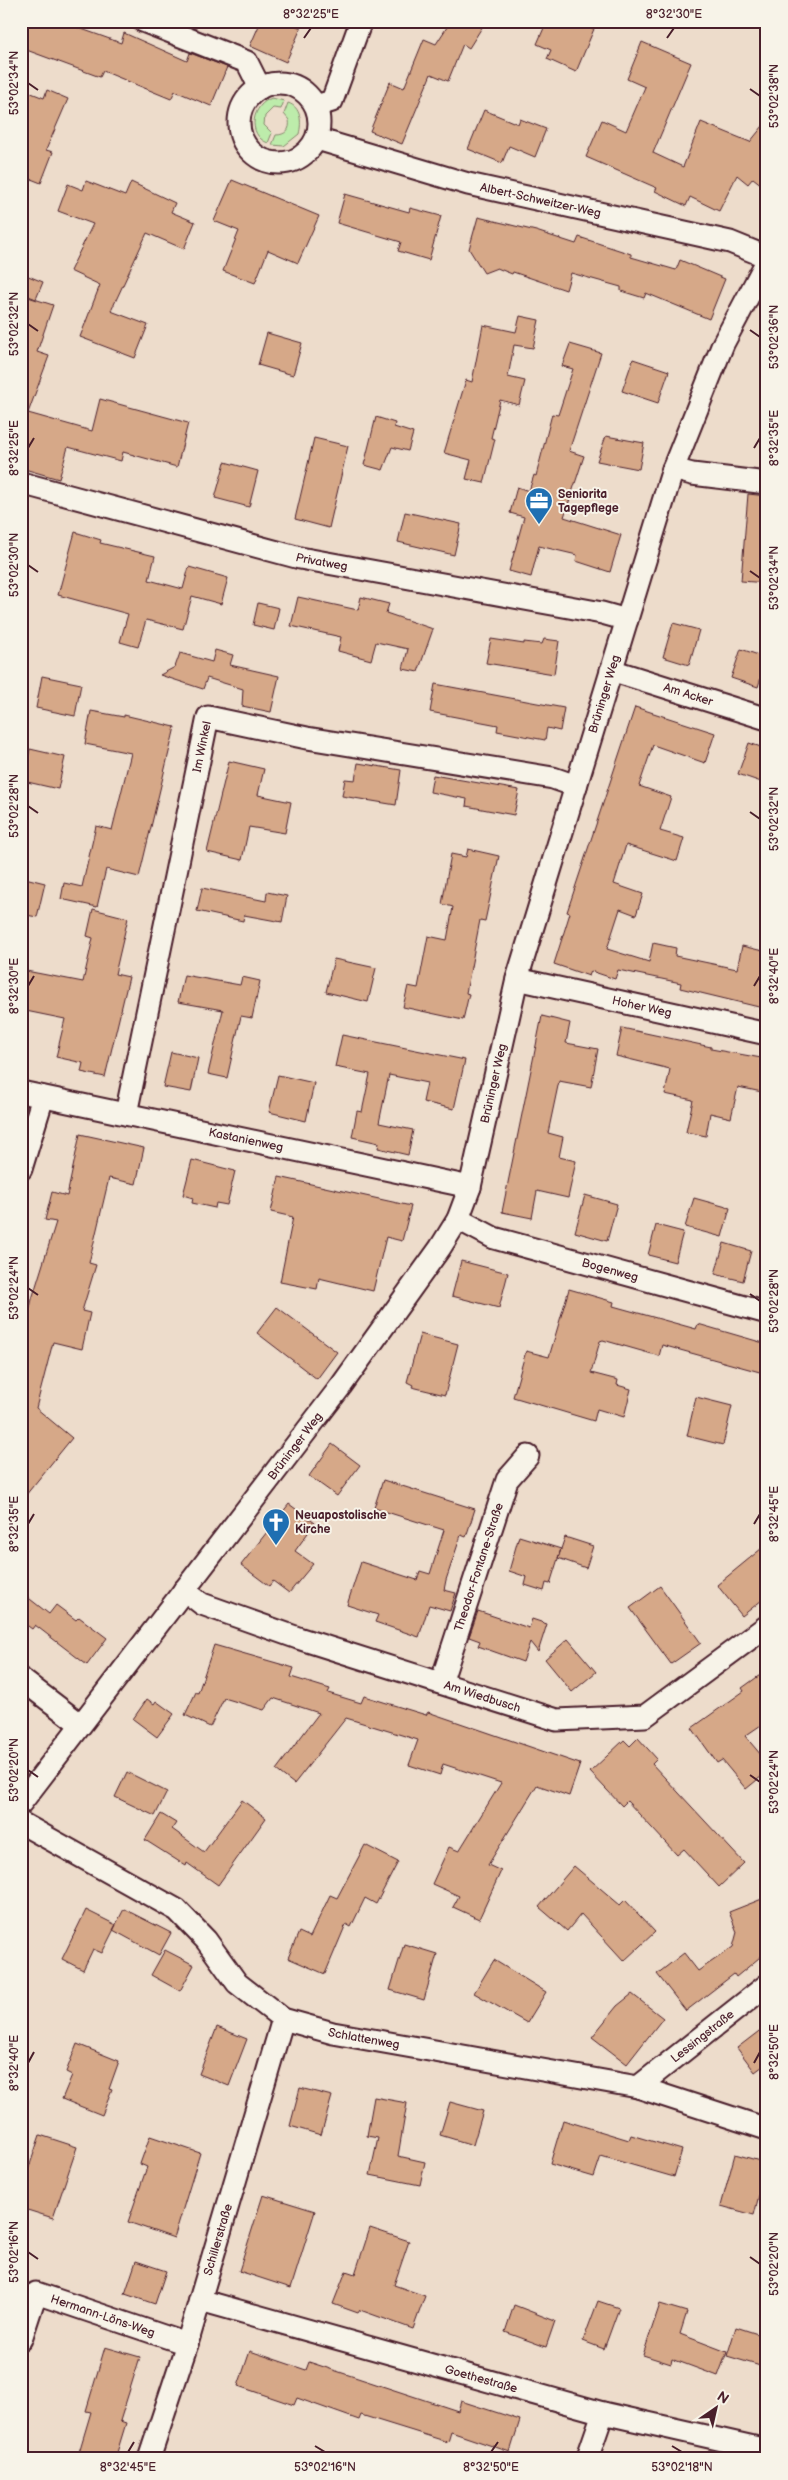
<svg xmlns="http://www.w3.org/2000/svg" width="788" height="2480" font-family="'Balsamiq Sans',sans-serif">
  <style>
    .green { fill: #bdecab; stroke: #84866b }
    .building { fill: #d6a888; stroke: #4a1f2b }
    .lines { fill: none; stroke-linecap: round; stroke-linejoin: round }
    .street-casing { stroke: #4a1f2b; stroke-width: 25 }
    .street { stroke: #f7f3e8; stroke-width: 21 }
    .ticks { fill: none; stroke: #4a1f2b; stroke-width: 2 }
    .labels { text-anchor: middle; stroke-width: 4; stroke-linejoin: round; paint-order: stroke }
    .street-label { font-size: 12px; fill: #4a1f2b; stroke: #f7f3e8 }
    .poi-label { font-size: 12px; font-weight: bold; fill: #4a1f2b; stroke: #f7f3e8; text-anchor: start }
    .neatline { fill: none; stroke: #4a1f2b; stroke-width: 2 }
    .ticks-label { font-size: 12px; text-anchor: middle; fill: #4a1f2b }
  </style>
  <rect width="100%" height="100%" fill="#eddccb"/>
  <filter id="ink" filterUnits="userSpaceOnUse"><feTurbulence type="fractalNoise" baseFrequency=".02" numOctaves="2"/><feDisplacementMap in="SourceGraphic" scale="10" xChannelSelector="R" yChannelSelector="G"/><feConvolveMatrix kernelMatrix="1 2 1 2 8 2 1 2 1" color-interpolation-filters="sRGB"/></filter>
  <g filter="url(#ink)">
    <!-- green -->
    <path class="green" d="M272,98L284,101L281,109L273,108L265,116L264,125L272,133L268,143C246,135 252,104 272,98Z
      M288,103C301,107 302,122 299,134L284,146L272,145L276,135C285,135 291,130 289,120L284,114Z"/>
    <!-- building -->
    <path class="building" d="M21,21H59L121,43L124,33L187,61L190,53L227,67L211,106L175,91L171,99L103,71L100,77L21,48Z
      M261,21H286L301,28L286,62L250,46Z
      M451,21H486L469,48L463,44L448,81L431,74L402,144L370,131L390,82L404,88L424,39L436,44Z
      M547,21H575L594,29L576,72L547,59L551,50L537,44Z
      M642,42L691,63L653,153L683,167L701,122L750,142L767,121V189L753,178L748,184L737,175L719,211L690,197L686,206L655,191L657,188L586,157L602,120L626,131L645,87L627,79Z
      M21,89L44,98L47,90L68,99L46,150L53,152L41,183L21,175Z
      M484,110L518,124L520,119L546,129L535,157L509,146L502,163L468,149Z
      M232,180L319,216L298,263L268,250L255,283L223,271L239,231L214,221Z
      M86,181L125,196L131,182L175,203L171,212L195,222L184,249L147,233L111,311L148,325L135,358L80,337L100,285L70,271L93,224L58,211L68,184L83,190Z
      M345,194L409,212L410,208L441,216L429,260L398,251L401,242L337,223Z
      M478,217L536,231L576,244L579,237L631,254V257L676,270L680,260L725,279L709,319L646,293L644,298L621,291V287L571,273L566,290L513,272L512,274L497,268L484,273L469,249Z
      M21,273L43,282L36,299L21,293Z
      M25,296L53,305L37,352L49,356L28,413L92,431L100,399L188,423L177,467L123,452L121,461L68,447L59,479L21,468V308Z
      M520,316L539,320L533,348L514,345L508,377L525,381L519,405L500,400L491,438L495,439L484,483L466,479L471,460L444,453L466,380L472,382L483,325L516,332Z
      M267,333L302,343L293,375L258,365Z
      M570,344L601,353L569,451L584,456L564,517L621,535L610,572L576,561L577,555L539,546L531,577L509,571L524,517L510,513L517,487L529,491L534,475L536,476L552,414L558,415L573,369L562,366Z
      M633,359L669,371L658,403L622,391Z
      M376,417L395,423L394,427L413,433L408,451L392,447L383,470L364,465Z
      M606,436L644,443L639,469L597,461Z
      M314,438L348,446L329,528L295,519Z
      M225,462L258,471L249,507L215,498Z
      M748,494L767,496V583L741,581Z
      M405,512L461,524L454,555L398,542Z
      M75,532L101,540L100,543L155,556L149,580L183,589L189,567L228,578L221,604L192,596L183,629L146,620L138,647L120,642L128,614L58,595Z
      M298,597L358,610L361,597L389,604L386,613L433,629L418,672L403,669L408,649L376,642L371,660L338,651L341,637L291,626Z
      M258,603L279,608L274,630L253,625Z
      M673,623L699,630L689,665L663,657Z
      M491,639L524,644V642L542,644L544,639L559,641L554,674L486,663Z
      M741,649L767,658L758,687L731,678Z
      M215,650L233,655L230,665L279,676L271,712L242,706L243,689L207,678L203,689L160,675L175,667L180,653L212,662Z
      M42,676L81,684L75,716L36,708Z
      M435,684L564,708L560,731L547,728L545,740L497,731L498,725L430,712Z
      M635,707L715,733L705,763L653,745L639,786L671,797L660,831L684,838L677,861L626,845L614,884L643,894L636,915L620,909L607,949L649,962L653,943L676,948L675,956L737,969L742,946L767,952V991L763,1008L680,988L681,983L618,970L615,979L591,971L589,976L554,964L570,913L567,912Z
      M91,711L124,717V715L175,727L139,877L106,869L97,907L61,899L64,883L82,887L96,826L112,830L131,753L85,744Z
      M749,743L767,749V784L738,774Z
      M30,749L65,757L58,789L23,781Z
      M229,761L264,769L258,795L291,802L285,833L249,827L242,860L207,852Z
      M358,763L401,770L396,805L342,796L345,779L355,780Z
      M433,775L519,790L514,815L466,806L467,799L430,792Z
      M468,849L499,856L485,921L480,920L466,993L469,994L463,1020L403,1007L408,986L418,988L428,936L447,940L453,907L442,904L451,854L466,857Z
      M21,877L45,883L37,917L21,914Z
      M202,888L266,901L267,892L287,896L282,922L244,915L243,921L197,911Z
      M93,909L128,918L115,974L129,977L105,1077L81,1072L83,1063L56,1057L65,1019L21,1010V970L83,982L93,938L87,936Z
      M334,959L376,968L368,1002L326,992Z
      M184,975L240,985L242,977L260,981L252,1018L241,1016L227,1078L208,1074L223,1010L178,1002Z
      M542,1016L570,1023L566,1043L598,1049L591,1087L559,1081L548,1133L563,1137L559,1157L576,1161L568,1198L537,1191L532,1218L502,1212Z
      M622,1028L711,1047V1049L767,1059L762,1092L738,1087L731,1118L710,1113L706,1136L686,1132L693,1100L665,1094L670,1069L616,1056Z
      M342,1035L465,1060L454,1109L423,1102L427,1083L389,1075L379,1123L413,1130L408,1155L378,1148L379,1143L352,1137L357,1111L362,1112L370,1074L335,1067Z
      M171,1052L198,1058L191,1092L163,1087Z
      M278,1075L314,1083L306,1121L269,1112Z
      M80,1134L144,1148L136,1184L109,1178L89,1263L96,1265L82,1311L90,1313L82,1349L53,1342L36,1408L72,1438L21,1501V1347L32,1299L56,1222L45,1220L52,1192L67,1196Z
      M192,1160L235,1171L227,1205L216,1203L215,1208L192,1203L193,1198L183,1195Z
      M279,1177L411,1206L402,1241L386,1237L373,1291L319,1278L317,1289L280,1282L293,1217L271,1212Z
      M585,1195L617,1204L607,1241L575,1232Z
      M694,1198L730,1208L722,1237L685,1227Z
      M656,1225L683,1232L675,1262L648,1255Z
      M724,1243L751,1251L743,1281L715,1274Z
      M461,1261L508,1273L499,1308L452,1296Z
      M569,1289L614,1302L613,1306L696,1329L698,1324L767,1344V1374L662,1345L659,1356L603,1340L600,1341L591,1373L618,1380L617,1385L631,1389L624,1417L597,1409L594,1421L513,1397L526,1351L549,1357Z
      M277,1307L337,1352L317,1379L257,1333Z
      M420,1334L458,1344L445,1395L412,1387L413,1385L407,1382Z
      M696,1397L732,1406L723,1445L687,1436Z
      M332,1444L360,1465L337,1496L309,1476Z
      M383,1480L475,1509L466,1537L461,1535L446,1580L444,1590L456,1593L450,1611L429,1605L419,1637L375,1622L378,1615L347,1605L361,1562L417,1580L420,1571L430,1574L444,1530L374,1508Z
      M289,1504L315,1523L295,1551L313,1564L289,1593L273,1581L269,1586L241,1565Z
      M519,1536L561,1549L550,1584L546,1583L544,1591L525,1585L527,1577L509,1571Z
      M565,1537L593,1546L586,1568L558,1558Z
      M767,1544V1596L742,1616L717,1585Z
      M660,1586L701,1643L671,1664L630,1608Z
      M21,1592L49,1614L56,1605L76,1620L79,1617L107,1638L87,1665L35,1625L32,1629L21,1621Z
      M478,1611L529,1628L532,1619L547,1624L538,1652L530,1642L523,1662L478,1646L480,1641L469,1637Z
      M568,1639L596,1672L572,1692L545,1659Z
      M214,1645L294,1668L291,1677L330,1689L328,1693L361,1703L364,1696L426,1715L428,1712L580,1764L569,1796L537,1785L488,1865L501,1871L479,1919L453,1907L459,1896L432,1884L449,1847L459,1851L501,1783L443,1764L440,1775L409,1765L418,1740L346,1718L294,1784L276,1770L319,1713L273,1698L264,1710L224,1698L210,1727L185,1715L196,1692L198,1693Z
      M767,1670V1721L745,1736L767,1762V1772L746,1789L722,1760L717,1763L692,1728L744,1691L742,1688Z
      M147,1699L154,1704L156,1701L174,1714L157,1737L133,1719Z
      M638,1738L657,1759L652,1764L744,1863L719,1887L684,1849L677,1855L627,1801L622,1806L590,1772L624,1740L630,1746Z
      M127,1772L167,1792L155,1816L115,1797Z
      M242,1800L266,1818L218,1885L187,1863L186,1866L145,1840L161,1814L176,1823L172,1829L204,1852Z
      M365,1845L398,1862L376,1904L365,1898L351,1927L346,1924L325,1974L288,1958L299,1932L310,1937L330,1895L337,1898Z
      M574,1866L620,1905L625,1900L655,1932L624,1961L581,1914L567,1931L539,1907Z
      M767,1897L765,1953L736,1977L734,1974L686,2011L657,1974L684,1953L698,1971L733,1947L737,1932L729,1912Z
      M124,1909L171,1933L159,1955L113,1930Z
      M86,1910L116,1925L102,1953L93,1949L83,1970L62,1959Z
      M404,1944L437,1954L424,2000L390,1990Z
      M165,1950L194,1965L180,1991L151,1975Z
      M494,1960L546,1992L527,2023L474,1993Z
      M632,1994L663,2018L627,2064L592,2037L617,2006Z
      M767,2025V2063L755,2072L737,2048Z
      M217,2027L247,2039L229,2086L199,2074Z
      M77,2044L119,2061L109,2089L112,2090L102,2115L62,2099L72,2075L66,2072Z
      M300,2088L332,2096L321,2135L290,2126Z
      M374,2097L407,2103L398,2156L425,2162L420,2185L370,2175L378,2138L367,2136Z
      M450,2102L483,2111L473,2145L440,2135Z
      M563,2120L629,2140L631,2135L682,2150L674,2177L601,2156L594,2177L550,2164Z
      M40,2135L77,2147L53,2218L21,2208V2191Z
      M150,2136L200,2153L174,2238L128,2222L147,2167L140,2164Z
      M735,2154L767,2163L754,2215L721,2206Z
      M263,2195L315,2211L291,2288L239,2271Z
      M370,2228L409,2241L394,2285L425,2296L413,2329L360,2310L358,2313L333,2304L346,2271L355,2274Z
      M136,2261L166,2271L155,2304L125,2294Z
      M598,2301L619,2308L604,2349L583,2341Z
      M660,2304L687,2312L680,2334L727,2352L718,2376L672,2359L671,2364L643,2355Z
      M514,2305L555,2321L546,2347L505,2332Z
      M736,2327L767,2337V2368L727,2356Z
      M105,2347L140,2357L120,2421L126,2423L115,2459H77L91,2412L86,2411Z
      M250,2351L306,2370L309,2362L458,2411L461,2401L520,2420L510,2452L451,2432L448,2442L361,2415L359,2420L297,2398L294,2405L238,2386Z"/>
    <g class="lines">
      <!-- street casing -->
      <g class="street-casing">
        <g id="street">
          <path d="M143,21L247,62L260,88"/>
          <circle cx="279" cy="123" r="40"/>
          <path d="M316,106L332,101L361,21"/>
          <path id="s1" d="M317,139L468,184L730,242L767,257"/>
          <path d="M673,469L692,474L767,483"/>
          <path id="s2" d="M21,483L300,558L602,613L627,620"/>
          <path id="s3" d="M611,670L767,719"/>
          <path id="s4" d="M517,979L767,1034"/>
          <path id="s5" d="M21,1092L470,1187"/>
          <path id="s6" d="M126,1114L208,717L307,738L553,778L576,786"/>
          <path d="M21,1169L43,1097"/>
          <path id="s7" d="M458,1219L494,1238L767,1313"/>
          <path id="s8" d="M184,1590L202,1604L298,1638L557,1720L645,1716L767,1626"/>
          <path d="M21,1679L80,1724"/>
          <path id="s9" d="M441,1683L507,1480L528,1456"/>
          <path id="s10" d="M21,1803L341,1386L440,1248L458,1219L470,1187L517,979L673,469L723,344L767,261"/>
          <path id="s11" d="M21,1823L177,1910L206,1940L237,1983L283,2019L333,2033L638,2087L767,2129"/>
          <path id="s12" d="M638,2087L767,1985"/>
          <path id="s13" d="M200,2300L603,2413L767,2450"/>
          <path id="s14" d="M21,2339L36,2293L187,2344"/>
          <path id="s15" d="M149,2459L187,2344L283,2019"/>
          <path d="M587,2459L603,2413"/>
        </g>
      </g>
      <!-- street -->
      <use href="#street" class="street"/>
    </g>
  </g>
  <!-- ticks -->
  <path class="ticks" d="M304,38L311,28M667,38L674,28M28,83L38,90M750,89L760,96M28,324L38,331M750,330L760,337M28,448L34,438M754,448L760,438M28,565L38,572M750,571L760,578M28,806L38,813M750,812L760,819M28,986L34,976M754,986L760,976M28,1288L38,1295M750,1294L760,1301M28,1524L34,1514M754,1524L760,1514M28,1770L38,1777M750,1775L760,1782M28,2063L34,2052M754,2063L760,2052M28,2252L38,2259M750,2257L760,2264M315,2446L325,2452M672,2446L682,2452M128,2452L134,2442M491,2452L498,2442"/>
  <!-- icons -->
  <defs>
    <g id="office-pin" transform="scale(1.4375)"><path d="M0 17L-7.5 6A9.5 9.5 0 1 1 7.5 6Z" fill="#1f6fb2" stroke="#f7f3e8"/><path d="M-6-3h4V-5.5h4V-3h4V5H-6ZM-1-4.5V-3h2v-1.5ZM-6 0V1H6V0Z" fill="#fff"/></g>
    <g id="church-pin" transform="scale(1.4375)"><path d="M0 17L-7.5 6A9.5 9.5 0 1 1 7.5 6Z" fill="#1f6fb2" stroke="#f7f3e8"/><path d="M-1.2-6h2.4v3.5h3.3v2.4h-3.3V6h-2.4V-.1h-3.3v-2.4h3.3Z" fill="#fff"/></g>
  </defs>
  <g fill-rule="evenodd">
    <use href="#office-pin" x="539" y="501"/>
    <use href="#church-pin" x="276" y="1522"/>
  </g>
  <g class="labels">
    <!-- street labels -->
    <g class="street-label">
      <text dy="4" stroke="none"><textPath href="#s1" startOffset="232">Albert-Schweitzer-Weg</textPath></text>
      <text dy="4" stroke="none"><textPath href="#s2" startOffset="311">Privatweg</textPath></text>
      <text dy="4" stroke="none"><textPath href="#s10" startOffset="1275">Brüninger Weg</textPath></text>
      <text dy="4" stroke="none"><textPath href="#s3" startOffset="81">Am Acker</textPath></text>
      <text dy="4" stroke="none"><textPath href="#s6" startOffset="375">Im Winkel</textPath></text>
      <text dy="4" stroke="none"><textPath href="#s4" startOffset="128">Hoher Weg</textPath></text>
      <text dy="4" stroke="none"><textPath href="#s10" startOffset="870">Brüninger Weg</textPath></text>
      <text dy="4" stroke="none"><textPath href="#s5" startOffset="230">Kastanienweg</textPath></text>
      <text dy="4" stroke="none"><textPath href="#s7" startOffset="161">Bogenweg</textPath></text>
      <text dy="4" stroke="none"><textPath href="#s10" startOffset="450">Brüninger Weg</textPath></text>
      <text dy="4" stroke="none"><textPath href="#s9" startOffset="122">Theodor-Fontane-Straße</textPath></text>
      <text dy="4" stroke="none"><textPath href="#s8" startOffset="318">Am Wiedbusch</textPath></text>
      <text dy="4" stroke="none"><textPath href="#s12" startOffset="82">Lessingstraße</textPath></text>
      <text dy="4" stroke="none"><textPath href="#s11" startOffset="415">Schlattenweg</textPath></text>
      <text dy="4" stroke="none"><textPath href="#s15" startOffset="230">Schillerstraße</textPath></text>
      <text dy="4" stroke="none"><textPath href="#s14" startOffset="119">Hermann-Löns-Weg</textPath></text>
      <text dy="4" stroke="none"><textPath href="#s13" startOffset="292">Goethestraße</textPath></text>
    </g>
    <!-- poi labels -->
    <g class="poi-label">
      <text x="558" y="498">Seniorita<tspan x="558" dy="14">Tagepflege</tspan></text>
      <text x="295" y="1519">Neuapostolische<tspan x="295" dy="14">Kirche</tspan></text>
    </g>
  </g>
  <!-- margin -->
  <rect width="788" height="2480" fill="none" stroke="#f7f3e8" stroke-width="55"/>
  <!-- north arrow -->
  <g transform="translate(716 2408) rotate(34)" stroke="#f7f3e8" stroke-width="4" paint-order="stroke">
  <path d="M0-4L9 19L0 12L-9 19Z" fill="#4a1f2b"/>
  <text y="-8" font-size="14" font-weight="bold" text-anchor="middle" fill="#4a1f2b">N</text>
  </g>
  <rect x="28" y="28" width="732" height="2424" class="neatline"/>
  <g class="ticks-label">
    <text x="311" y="18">8°32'25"E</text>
    <text x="674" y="18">8°32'30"E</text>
    <text transform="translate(14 83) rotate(-90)" y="4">53°02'34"N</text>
    <text transform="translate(774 96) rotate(-90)" y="4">53°02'38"N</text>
    <text transform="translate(14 324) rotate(-90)" y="4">53°02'32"N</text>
    <text transform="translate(774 337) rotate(-90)" y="4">53°02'36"N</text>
    <text transform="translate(774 438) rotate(-90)" y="4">8°32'35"E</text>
    <text transform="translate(14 448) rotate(-90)" y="4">8°32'25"E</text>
    <text transform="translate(14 565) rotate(-90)" y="4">53°02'30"N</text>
    <text transform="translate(774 578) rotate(-90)" y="4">53°02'34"N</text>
    <text transform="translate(14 806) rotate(-90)" y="4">53°02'28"N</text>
    <text transform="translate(774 819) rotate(-90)" y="4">53°02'32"N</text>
    <text transform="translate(774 976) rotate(-90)" y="4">8°32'40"E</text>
    <text transform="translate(14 986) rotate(-90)" y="4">8°32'30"E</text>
    <text transform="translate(14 1288) rotate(-90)" y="4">53°02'24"N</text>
    <text transform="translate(774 1301) rotate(-90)" y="4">53°02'28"N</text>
    <text transform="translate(774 1514) rotate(-90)" y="4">8°32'45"E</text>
    <text transform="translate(14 1524) rotate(-90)" y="4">8°32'35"E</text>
    <text transform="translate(14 1770) rotate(-90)" y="4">53°02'20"N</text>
    <text transform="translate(774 1782) rotate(-90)" y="4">53°02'24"N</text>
    <text transform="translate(774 2052) rotate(-90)" y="4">8°32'50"E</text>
    <text transform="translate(14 2063) rotate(-90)" y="4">8°32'40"E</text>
    <text transform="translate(14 2252) rotate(-90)" y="4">53°02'16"N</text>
    <text transform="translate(774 2264) rotate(-90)" y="4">53°02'20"N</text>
    <text x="128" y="2471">8°32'45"E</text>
    <text x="325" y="2471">53°02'16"N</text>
    <text x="491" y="2471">8°32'50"E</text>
    <text x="682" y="2471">53°02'18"N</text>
  </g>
</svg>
